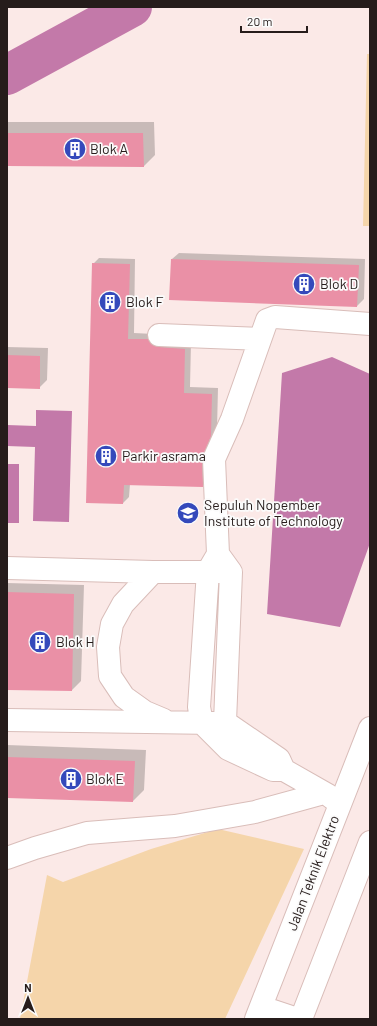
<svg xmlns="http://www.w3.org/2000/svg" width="377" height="1026" font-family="Barlow,sans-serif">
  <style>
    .green { fill: #f5d5aa }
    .water { fill: #c379a9 }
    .shadow { fill: #0003 }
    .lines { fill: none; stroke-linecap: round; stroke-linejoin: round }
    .river { stroke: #c379a9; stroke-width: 40 }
    .building { fill: #ea90a6 }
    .minor-casing { stroke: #d9bdb9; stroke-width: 24 }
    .minor { stroke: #fff; stroke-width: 22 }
    .labels { text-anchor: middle; stroke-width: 3.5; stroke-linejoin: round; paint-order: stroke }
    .poi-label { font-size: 14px; fill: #261c1b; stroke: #fbfbfb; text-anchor: start }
    .street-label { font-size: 14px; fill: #261c1b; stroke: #fbfbfb }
  </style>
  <rect width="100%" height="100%" fill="#fbe9e7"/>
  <!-- green -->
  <path class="green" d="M367,54H370V226H363Z
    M218,829L304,849L225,1019H20L47,875L63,882L151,849Z"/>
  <!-- water -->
  <path class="water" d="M332,357L370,374V543L340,627L267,614L282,373Z
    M36,410L72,411L69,522L33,521L35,447L7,446V425L36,426Z
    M7,464H19V523H7Z"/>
  <!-- shadow -->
  <path class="shadow" d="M7,122H154L155,155L144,166L7,165Z
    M179,253L365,259L364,299L357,306L172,259Z
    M99,258L135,259L134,333L154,334L191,343L190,387L218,388L217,429L208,480L202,486L130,484L129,497L123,503L93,264Z
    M7,347L48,348L47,380L39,388H7Z
    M7,583L84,585L81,681L72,690L7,689Z
    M7,745L146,750L144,790L133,801L7,797Z"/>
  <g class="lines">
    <!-- river -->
    <path class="river" d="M7,75L132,7"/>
  </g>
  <!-- building -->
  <path class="building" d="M7,133H143L144,167L7,166Z
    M171,259L359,265L357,307L169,300Z
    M92,263L130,264L128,339H148L152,345L159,347L185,349L184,393L212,394L211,436L202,459L203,487L124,485L123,504L86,503Z
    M7,355L40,356V389L7,388Z
    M7,592L74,594L72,691L7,690Z
    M7,757L135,761L133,802L7,798Z"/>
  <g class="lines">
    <!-- minor casing -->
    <g class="minor-casing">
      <path id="minor" d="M159,335L260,339
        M218,554L208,571L199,707L202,723L228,749L273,770H284L328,795L340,804
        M7,568L153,572H222
        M153,572L123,604L112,624L108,647L110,676L124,697L145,712L164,720
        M7,720L216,723
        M284,770L279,759L225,722L231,572L218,554L214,459L232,419L267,320L275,317L370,324
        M7,858L35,848L87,833L175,826L255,812L324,793
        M261,1007L297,1019
        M256,1019L370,728
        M301,1019L370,842"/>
    </g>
    <!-- minor -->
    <use href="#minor" class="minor"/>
  </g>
  <!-- icons -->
  <defs>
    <g id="building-disc" transform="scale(1.15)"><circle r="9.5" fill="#3449bb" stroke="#fbfbfb"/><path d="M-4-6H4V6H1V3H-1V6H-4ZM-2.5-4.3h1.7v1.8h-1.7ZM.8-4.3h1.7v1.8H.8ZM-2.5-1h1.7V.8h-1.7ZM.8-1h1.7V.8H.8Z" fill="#fff"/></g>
    <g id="university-disc" transform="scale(1.15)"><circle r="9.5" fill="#3449bb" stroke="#fbfbfb"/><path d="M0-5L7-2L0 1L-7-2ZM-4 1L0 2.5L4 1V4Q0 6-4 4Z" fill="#fff"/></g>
  </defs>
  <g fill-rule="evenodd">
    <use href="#building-disc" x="75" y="149"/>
    <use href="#building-disc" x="304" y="284"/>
    <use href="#building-disc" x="110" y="302"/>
    <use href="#building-disc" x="106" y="456"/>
    <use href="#university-disc" x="188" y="513"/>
    <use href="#building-disc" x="40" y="642"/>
    <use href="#building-disc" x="71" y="779"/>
  </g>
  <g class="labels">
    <!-- poi labels -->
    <g class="poi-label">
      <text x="90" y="154">Blok A</text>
      <text x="320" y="289">Blok D</text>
      <text x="126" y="307">Blok F</text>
      <text x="122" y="461">Parkir asrama</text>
      <text x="204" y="510">Sepuluh Nopember<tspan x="204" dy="16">Institute of Technology</tspan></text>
      <text x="56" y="647">Blok H</text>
      <text x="86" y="784">Blok E</text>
    </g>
    <!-- street labels -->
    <g class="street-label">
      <text transform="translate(313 873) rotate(-69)" y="5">Jalan Teknik Elektro</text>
    </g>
  </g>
  <!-- border -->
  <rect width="377" height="1026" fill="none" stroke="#261c1b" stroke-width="16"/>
  <!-- north arrow -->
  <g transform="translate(28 998)" stroke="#fbfbfb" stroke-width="3" paint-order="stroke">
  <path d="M0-3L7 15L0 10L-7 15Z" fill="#261c1b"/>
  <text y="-6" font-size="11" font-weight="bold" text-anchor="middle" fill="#261c1b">N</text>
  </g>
  <!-- scale -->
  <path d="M241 26v6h66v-6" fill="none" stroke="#261c1b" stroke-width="2"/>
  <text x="247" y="26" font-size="12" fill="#261c1b" stroke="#fbfbfb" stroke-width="3" paint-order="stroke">20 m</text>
</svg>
